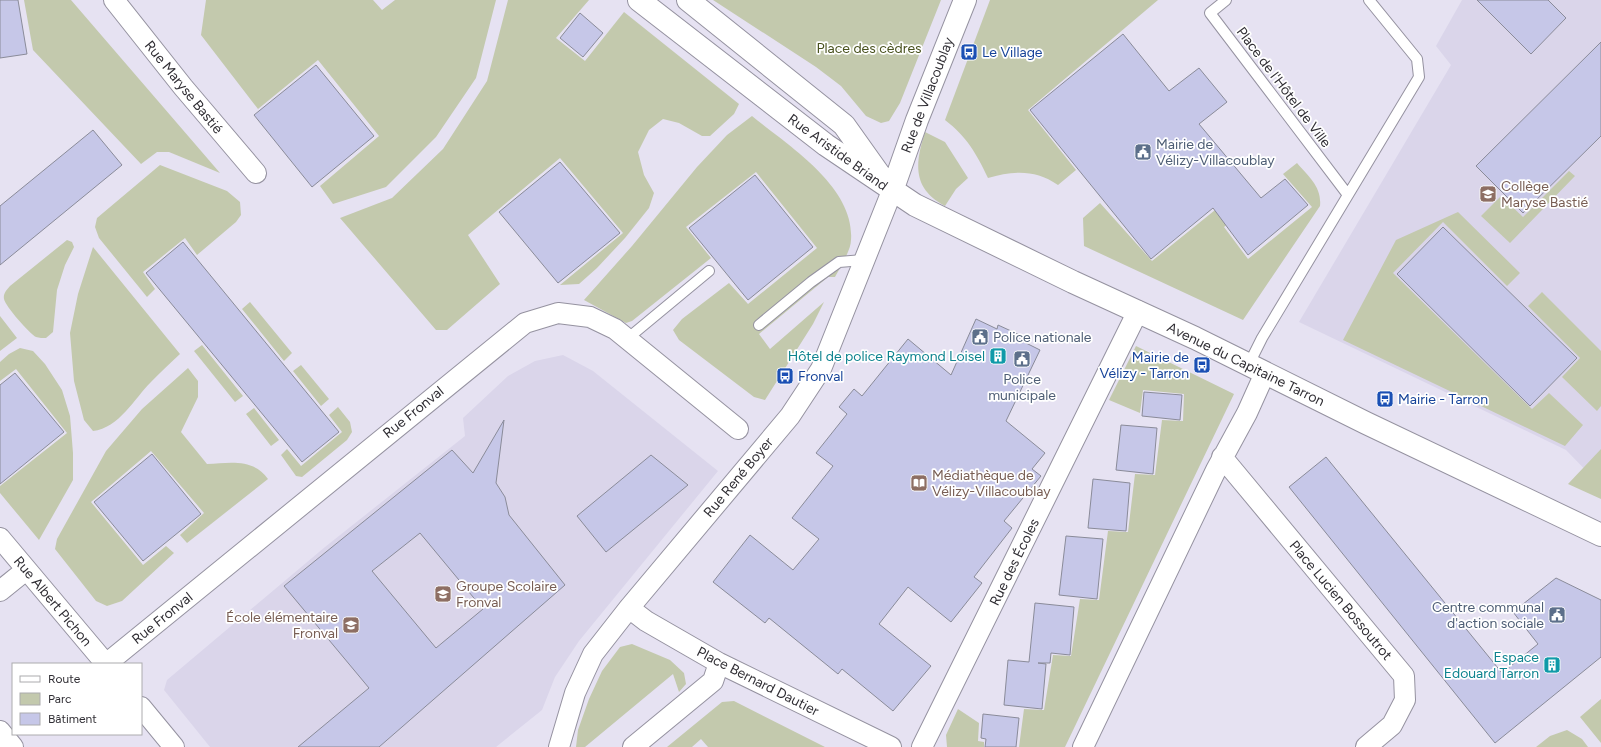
<svg xmlns="http://www.w3.org/2000/svg" width="1601" height="747" font-family="Figtree,sans-serif">
  <style>
    .built { fill: #dad5ea }
    .green { fill: #c3c9ad }
    .building { fill: #c6c7e8; stroke: #8a8b99; fill-rule: evenodd }
    .lines { fill: none; stroke-linecap: round; stroke-linejoin: round }
    .lane-casing { stroke: #9592a0; stroke-width: 12 }
    .street-casing { stroke: #9592a0; stroke-width: 22 }
    .secondary-casing { stroke: #9592a0; stroke-width: 24 }
    .lane { stroke: #fff; stroke-width: 10 }
    .street { stroke: #fff; stroke-width: 20 }
    .secondary { stroke: #fff; stroke-width: 22 }
    .labels { text-anchor: middle; stroke-width: 3.5; stroke-linejoin: round; paint-order: stroke }
    .park-label { font-size: 14px; fill: #48511d; stroke: #fff }
    .transit-label { font-size: 14px; fill: #164399; stroke: #fff; text-anchor: start }
    .street-label { font-size: 14px; fill: #302e34; stroke: #fff }
    .service-label { font-size: 14px; fill: #4e5e75; stroke: #fff; text-anchor: start }
    .education-label { font-size: 14px; fill: #785e54; stroke: #fff; text-anchor: start }
    .culture-label { font-size: 14px; fill: #0d838f; stroke: #fff; text-anchor: end }
  </style>
  <rect width="100%" height="100%" fill="#e6e2f2"/>
  <!-- built -->
  <path class="built" d="M1462,0H1601V486L1566,450L1299,322L1451,65L1436,46Z
    M563,355L593,371L718,471L579,641L555,677L542,710L496,747H210L164,690L167,680L325,547L465,436L463,418L508,376L535,361Z"/>
  <!-- green -->
  <path class="green" d="M24,0H71L220,173L169,152H157L141,164L33,50Z
    M206,0H373L382,10L395,0H496L476,78L436,137L386,187L333,204L320,186L379,136L318,60L258,109L201,35Z
    M508,0H589L556,38L585,61L624,12L739,104L734,114L710,136H702L679,123L663,119L649,130L638,152L644,175L654,193L649,208L625,238L597,268L579,284L560,285L623,233L560,158L468,235L500,284L447,330H436L340,218L392,198L443,149L487,81Z
    M713,0H941L900,103L889,121L881,123L866,116L841,86L816,67Z
    M990,0H1158L1028,110L1076,170L1058,185C1035,169 1013,171 988,178C976,153 967,137 945,120Z
    M752,116C789,146 855,187 851,240C851,250 840,268 835,277H828L759,334L770,349L824,302L813,324L765,400L754,397L679,340L673,330L682,319L729,283L748,304L817,248L756,172L686,227L711,258L632,321L626,323L584,300L632,246L697,167L727,135Z
    M925,132L945,142L968,178L956,189L945,206C912,188 915,164 925,132Z
    M1297,163C1309,177 1322,187 1320,206L1243,320L1084,246L1083,218L1100,203L1152,261L1225,202L1237,216L1224,227L1248,259L1312,207L1283,174Z
    M160,165L227,191L240,202L241,215L236,222L197,255L185,238L143,272L155,289L147,297L99,238L95,227L97,218Z
    M1569,171L1575,176L1510,243L1481,216L1501,196L1523,217Z
    M1458,212L1520,273L1507,286L1443,222L1393,273L1532,409L1549,393L1583,425L1565,446L1343,340L1396,240Z
    M67,240L72,242L74,247L65,265L57,290L53,332L46,338C43,338 39,338 36,337C30,334 5,306 4,299C3,293 7,290 10,286Z
    M93,247L180,354C170,363 160,373 151,382C134,399 119,428 93,431L84,420L74,381L70,333L78,294Z
    M1542,292L1601,351V406L1597,411L1562,377L1580,358L1528,306Z
    M250,302L292,353L284,361L242,309Z
    M0,316L17,338L0,351Z
    M202,345L243,396L235,402L194,351Z
    M1136,346L1234,394L1065,747H1019L1024,709L1044,710L1053,655L1071,656L1080,599L1099,600L1108,531L1128,532L1135,474L1155,475L1162,420L1183,421L1184,394L1143,390L1140,413L1109,400Z
    M20,348L33,351L45,364L62,390L70,416L73,453V480L39,540L0,493V486L67,433L16,369L0,381V362L9,354Z
    M301,365L329,399L321,406L293,371Z
    M188,368L198,381V397L181,432L207,464C230,463 253,458 268,479L187,543L180,535L204,513L151,451L91,502L143,565L166,546L174,553L122,601L107,606L96,601L55,549L57,539L106,451L142,409Z
    M338,407L350,422L352,432L347,440L302,477L296,476L281,455L287,449L301,466L342,432L329,415Z
    M254,408L279,440L271,446L246,414Z
    M1601,449V499L1568,484Z
    M632,644L670,660L684,673L686,684L679,692L673,674L585,747H576L578,730L589,699L602,671L620,647Z
    M1601,699V743L1580,717Z
    M734,701L825,747H708L701,739L692,747H667L722,702Z
    M958,709L979,723L978,741L984,742V747H947L946,735Z
    M1567,730L1582,739L1588,747H1536L1550,736Z"/>
  <!-- building -->
  <path class="building" d="M0,0H18L27,54L0,58Z
    M1477,0H1548L1566,18L1531,54Z
    M580,13L603,33L583,57L560,38Z
    M1123,34L1169,91L1199,68L1227,102L1199,124L1261,198L1285,179L1308,205L1248,255L1213,208L1151,259L1030,110Z
    M1601,42V136L1523,213L1476,166Z
    M316,65L374,136L312,187L254,115Z
    M93,130L122,165L0,265V206Z
    M560,162L620,233L558,283L499,212Z
    M755,175L813,247L748,300L689,228Z
    M1443,227L1577,358L1530,406L1397,274Z
    M183,242L339,432L302,462L146,273Z
    M976,319L997,329L998,325L1022,336L1020,340L1040,350L1006,421L1045,453L1032,469L1041,476L1004,521L1012,528L974,577L982,583L951,622L908,587L879,624L931,666L893,711L842,669L838,674L769,618L765,623L713,582L750,535L793,570L819,539L792,518L833,466L816,453L847,414L839,407L854,389L862,396L908,339L951,375Z
    M15,373L64,432L0,484V385Z
    M1144,392L1182,395L1180,420L1142,416Z
    M504,420L496,483L505,497L509,515L565,585L379,747H298L369,688L284,586L452,450L473,473ZM420,533L483,609L436,648L372,571Z
    M1121,425L1157,428L1153,474L1116,470Z
    M152,454L201,514L143,561L94,502Z
    M651,455L688,485L606,552L577,516Z
    M1326,457L1502,673L1538,644L1513,612L1556,578L1601,600V657L1495,743L1289,487Z
    M1093,479L1130,483L1126,531L1088,528Z
    M1066,536L1103,539L1097,599L1059,595Z
    M1035,603L1074,607L1070,655L1051,653L1050,663H1038L1046,664L1042,709L1004,705L1008,660L1029,662Z
    M983,714L1019,718L1016,747H985L986,739L981,738Z"/>
  <g class="lines">
    <!-- lane casing -->
    <g class="lane-casing">
      <path id="lane" d="M1226,0L1210,13L1348,195
        M759,325L811,282L839,262L863,260
        M627,339L709,271
        M1249,364L1262,338L1419,77L1417,59L1369,0"/>
    </g>
    <!-- street casing -->
    <g class="street-casing">
      <path id="street" d="M114,0L183,87L256,173
        M1222,457L1404,676L1405,700L1392,725L1366,747
        M0,538L106,664
        M0,591L26,570
        M629,608L646,621L719,663L891,747
        M106,664L525,323L558,313L590,317L615,329L738,429
        M141,707L174,747
        M0,731L13,747
        M559,747L575,693L593,654L629,608L790,416L821,369L892,191
        M633,747L713,681L719,663
        M922,747L1138,311
        M1083,747L1216,470L1247,413L1265,373"/>
    </g>
    <!-- secondary casing -->
    <g class="secondary-casing">
      <path id="secondary" d="M639,0L826,145L915,205L1073,282L1195,338L1366,423L1601,535
        M688,0L844,125L881,177
        M892,191L917,120L965,0"/>
    </g>
    <!-- lane -->
    <use href="#lane" class="lane"/>
    <!-- street -->
    <use href="#street" class="street"/>
    <!-- secondary -->
    <use href="#secondary" class="secondary"/>
  </g>
  <!-- icons -->
  <defs>
    <g id="bus-square" transform="scale(0.9)"><rect x="-9" y="-9" width="18" height="18" rx="4" fill="#1a4fb4" stroke="#fff"/><path d="M-5-6H5V4H4V6H2V4H-2V6H-4V4H-5ZM-3.5-4V0h7V-4ZM-3.5 1.2v1.5H-2V1.2ZM2 1.2v1.5H3.5V1.2Z" fill="#fff"/></g>
    <g id="civic-square" transform="scale(0.9)"><rect x="-9" y="-9" width="18" height="18" rx="4" fill="#5c6f8a" stroke="#fff"/><path d="M-.6-6.5H3V-4.5H.6V-3L4-1V1h2V6H-6V1h2V-1L-.6-3ZM-1.2 2.5V6h2.4V2.5Z" fill="#fff"/></g>
    <g id="school-square" transform="scale(0.9)"><rect x="-9" y="-9" width="18" height="18" rx="4" fill="#8d6e63" stroke="#fff"/><path d="M0-5L7-2L0 1L-7-2ZM-4 1L0 2.5L4 1V4Q0 6-4 4Z" fill="#fff"/></g>
    <g id="building-square" transform="scale(0.9)"><rect x="-9" y="-9" width="18" height="18" rx="4" fill="#0f9aa8" stroke="#fff"/><path d="M-4-6H4V6H1V3H-1V6H-4ZM-2.5-4.3h1.7v1.8h-1.7ZM.8-4.3h1.7v1.8H.8ZM-2.5-1h1.7V.8h-1.7ZM.8-1h1.7V.8H.8Z" fill="#fff"/></g>
    <g id="library-square" transform="scale(0.9)"><rect x="-9" y="-9" width="18" height="18" rx="4" fill="#8d6e63" stroke="#fff"/><path d="M-6-4Q-3-5.5-.7-3.5V5Q-3 3-6 4ZM6-4Q3-5.5 .7-3.5V5Q3 3 6 4Z" fill="#fff"/></g>
  </defs>
  <g fill-rule="evenodd">
    <use href="#bus-square" x="969" y="52"/>
    <use href="#civic-square" x="1143" y="152"/>
    <use href="#school-square" x="1488" y="194"/>
    <use href="#civic-square" x="980" y="337"/>
    <use href="#building-square" x="998" y="356"/>
    <use href="#civic-square" x="1022" y="359"/>
    <use href="#bus-square" x="1202" y="365"/>
    <use href="#bus-square" x="785" y="376"/>
    <use href="#bus-square" x="1385" y="399"/>
    <use href="#library-square" x="919" y="483"/>
    <use href="#school-square" x="443" y="594"/>
    <use href="#civic-square" x="1557" y="615"/>
    <use href="#school-square" x="351" y="625"/>
    <use href="#building-square" x="1552" y="665"/>
  </g>
  <g class="labels">
    <!-- park labels -->
    <g class="park-label">
      <text x="869" y="53">Place des cèdres</text>
    </g>
    <!-- transit labels -->
    <g class="transit-label">
      <text x="982" y="57">Le Village</text>
      <text x="1189" y="362" text-anchor="end">Mairie de<tspan x="1189" dy="16">Vélizy - Tarron</tspan></text>
      <text x="798" y="381">Fronval</text>
      <text x="1398" y="404">Mairie - Tarron</text>
    </g>
    <!-- street labels -->
    <g class="street-label">
      <text transform="translate(184 87) rotate(51)" y="5">Rue Maryse Bastié</text>
      <text transform="translate(1284 87) rotate(53)" y="5">Place de l'Hôtel de Ville</text>
      <text transform="translate(927 95) rotate(-69)" y="5">Rue de Villacoublay</text>
      <text transform="translate(838 152) rotate(36)" y="5">Rue Aristide Briand</text>
      <text transform="translate(1246 364) rotate(26)" y="5">Avenue du Capitaine Tarron</text>
      <text transform="translate(413 412) rotate(-39)" y="5">Rue Fronval</text>
      <text transform="translate(738 477) rotate(-50)" y="5">Rue René Boyer</text>
      <text transform="translate(1014 562) rotate(-64)" y="5">Rue des Écoles</text>
      <text transform="translate(1341 600) rotate(50)" y="5">Place Lucien Bossoutrot</text>
      <text transform="translate(53 601) rotate(50)" y="5">Rue Albert Pichon</text>
      <text transform="translate(162 618) rotate(-39)" y="5">Rue Fronval</text>
      <text transform="translate(758 681) rotate(27)" y="5">Place Bernard Dautier</text>
    </g>
    <!-- service labels -->
    <g class="service-label">
      <text x="1156" y="149">Mairie de<tspan x="1156" dy="16">Vélizy-Villacoublay</tspan></text>
      <text x="993" y="342">Police nationale</text>
      <text x="1022" y="384" text-anchor="middle">Police<tspan x="1022" dy="16">municipale</tspan></text>
      <text x="1544" y="612" text-anchor="end">Centre communal<tspan x="1544" dy="16">d'action sociale</tspan></text>
    </g>
    <!-- education labels -->
    <g class="education-label">
      <text x="1501" y="191">Collège<tspan x="1501" dy="16">Maryse Bastié</tspan></text>
      <text x="932" y="480">Médiathèque de<tspan x="932" dy="16">Vélizy-Villacoublay</tspan></text>
      <text x="456" y="591">Groupe Scolaire<tspan x="456" dy="16">Fronval</tspan></text>
      <text x="338" y="622" text-anchor="end">École élémentaire<tspan x="338" dy="16">Fronval</tspan></text>
    </g>
    <!-- culture labels -->
    <g class="culture-label">
      <text x="985" y="361">Hôtel de police Raymond Loisel</text>
      <text x="1539" y="662">Espace<tspan x="1539" dy="16">Edouard Tarron</tspan></text>
    </g>
  </g>
  <!-- legend -->
  <rect x="12" y="663" width="130" height="72" fill="#ffffff" stroke="#acabae"/>
  <rect x="20" y="676" width="20" height="6" fill="#ffffff" stroke="#acabae"/>
  <text x="48" y="683" font-size="12" fill="#302e34">Route</text>
  <rect x="20" y="693" width="20" height="12" fill="#c3c9ad" stroke="#acabae"/>
  <text x="48" y="703" font-size="12" fill="#302e34">Parc</text>
  <rect x="20" y="713" width="20" height="12" fill="#c6c7e8" stroke="#acabae"/>
  <text x="48" y="723" font-size="12" fill="#302e34">Bâtiment</text>
</svg>
